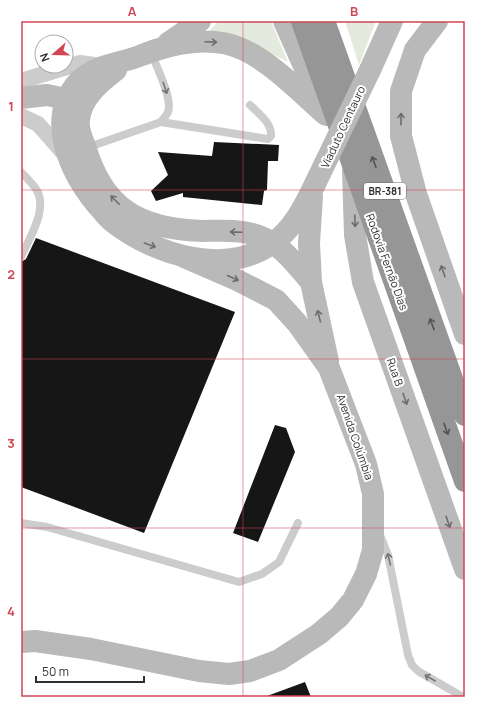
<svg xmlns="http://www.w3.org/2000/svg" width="486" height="718" font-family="Manrope,sans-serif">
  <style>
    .green { fill: #e5eade }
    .building { fill: #161616 }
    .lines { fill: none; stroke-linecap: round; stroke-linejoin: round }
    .lane { stroke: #ccc; stroke-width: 8 }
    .street { stroke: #ccc; stroke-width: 16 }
    .secondary { stroke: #b9b9b9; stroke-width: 22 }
    .highway { stroke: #969696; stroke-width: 22 }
    .secondary-bridge { stroke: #b9b9b9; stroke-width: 22 }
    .oneway { stroke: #6d6d6d }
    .oneway2 { stroke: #767676 }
    .oneway3 { stroke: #535353 }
    .grid { fill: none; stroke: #d14654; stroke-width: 1; stroke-opacity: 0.55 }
    .labels { text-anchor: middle; stroke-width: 4; stroke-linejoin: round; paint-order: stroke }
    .shield { fill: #fff; stroke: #6d6d6d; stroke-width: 1 }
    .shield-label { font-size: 10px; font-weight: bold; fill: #2f2f2f }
    .street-label { font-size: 11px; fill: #2f2f2f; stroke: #fff }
    .neatline { fill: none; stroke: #d14654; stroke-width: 1.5 }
    .grid-label { font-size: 13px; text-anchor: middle; font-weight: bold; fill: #d14654 }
  </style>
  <rect width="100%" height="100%" fill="#fff"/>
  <!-- green -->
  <path class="green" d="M219,21H271L288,62L258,47L208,32Z
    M345,21H376L359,65Z"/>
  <!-- building -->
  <path class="building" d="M214,142L279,145L278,161H268L267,190L264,191L262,205L183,197V193L156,201L151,191L168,175L158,152L212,156Z
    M36,238L235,312L144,533L21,487V262L26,259Z
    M275,425L286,428L295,452L258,542L233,533Z
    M305,682L311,697H267V696Z"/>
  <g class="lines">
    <!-- lane -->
    <path class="lane" d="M161,122L268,139L271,136C272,123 259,114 250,105
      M86,148L161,122C163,119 167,115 168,112C173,99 156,66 151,52
      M21,172C26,177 32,183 36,189C49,209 29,238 21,257
      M21,523L47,527L239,582L262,574L279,562L298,523
      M380,535L388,555L408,655L412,665L418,671L463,697"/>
    <!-- street -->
    <path class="street" d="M21,81L80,63L102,66
      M21,116L38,124L67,157"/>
    <!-- secondary -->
    <path class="secondary" d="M284,21L323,109
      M437,21L415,50L401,91V136L416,194L465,334
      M168,43L200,21
      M116,70C100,83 81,97 79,120C78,127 82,139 85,146C103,209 140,229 202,231C221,231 241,229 259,236C281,244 296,265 311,282
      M370,70L392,21
      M21,98L47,95L66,99L74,110
      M353,171L355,235L363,282L465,569
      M315,184C305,205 293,229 273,243C226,277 155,255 113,222C107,218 102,210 97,205C69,171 45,118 79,81C96,64 121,64 142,55C172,43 211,35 242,49C270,61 302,94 326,115
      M312,196L309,243L311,282L328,361
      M21,642L35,641L91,649L199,671L229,674L250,671L279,660L319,634L339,617L353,600L366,574L373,550V494L366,464L329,368L297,323L276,300L237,280L184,257"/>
    <!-- highway -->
    <path class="highway" d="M302,21L465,481
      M324,21L465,415"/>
    <!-- secondary-bridge -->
    <path class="secondary-bridge" d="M315,184L370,70"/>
  </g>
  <!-- one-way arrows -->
  <defs><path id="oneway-shaft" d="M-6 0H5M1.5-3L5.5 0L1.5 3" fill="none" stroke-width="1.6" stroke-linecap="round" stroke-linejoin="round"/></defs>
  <g class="oneway">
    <use href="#oneway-shaft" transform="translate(211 42) rotate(2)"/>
    <use href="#oneway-shaft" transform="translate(401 119) rotate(-90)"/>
    <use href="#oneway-shaft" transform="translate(115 200) rotate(-135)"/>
    <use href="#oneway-shaft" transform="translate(355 221) rotate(88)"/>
    <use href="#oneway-shaft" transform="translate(236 232) rotate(-178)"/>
    <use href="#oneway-shaft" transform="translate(150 245) rotate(20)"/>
    <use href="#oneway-shaft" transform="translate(443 271) rotate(-109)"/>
    <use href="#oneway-shaft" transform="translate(233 278) rotate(24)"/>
    <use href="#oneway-shaft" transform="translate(319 316) rotate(-104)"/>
    <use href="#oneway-shaft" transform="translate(405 399) rotate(71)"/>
    <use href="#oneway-shaft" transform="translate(448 522) rotate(71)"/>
  </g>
  <g class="oneway2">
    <use href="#oneway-shaft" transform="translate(165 88) rotate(72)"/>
    <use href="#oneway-shaft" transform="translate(389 559) rotate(-103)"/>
    <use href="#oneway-shaft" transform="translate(430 678) rotate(-150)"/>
  </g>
  <g class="oneway3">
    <use href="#oneway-shaft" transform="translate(374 162) rotate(-110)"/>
    <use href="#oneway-shaft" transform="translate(432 324) rotate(-110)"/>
    <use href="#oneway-shaft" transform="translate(446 429) rotate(70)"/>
  </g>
  <!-- grid -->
  <path class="grid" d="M243,21V697M21,190H465M21,359H465M21,528H465"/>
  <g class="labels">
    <!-- shield labels -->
    <rect class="shield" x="364" y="183" width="42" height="16" rx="3"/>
    <g class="shield-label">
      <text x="385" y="195">BR-381</text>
    </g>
    <!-- street labels -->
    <g class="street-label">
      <text transform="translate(343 127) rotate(-65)" y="4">Viaduto Centauro</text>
      <text transform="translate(387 262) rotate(70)" y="4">Rodovia Fernão Dias</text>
      <text transform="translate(395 372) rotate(71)" y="4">Rua B</text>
      <text transform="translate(355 437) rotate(71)" y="4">Avenida Colúmbia</text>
    </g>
  </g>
  <!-- border -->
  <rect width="486" height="718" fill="none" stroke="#ffffff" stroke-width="44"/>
  <!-- north arrow -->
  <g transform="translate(54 54) rotate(250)"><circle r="19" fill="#ffffff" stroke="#acacac"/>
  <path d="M0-3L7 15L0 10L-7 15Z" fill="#d14654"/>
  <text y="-6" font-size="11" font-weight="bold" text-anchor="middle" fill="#2f2f2f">N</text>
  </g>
  <!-- scale -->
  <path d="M36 676v6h108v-6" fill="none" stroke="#2f2f2f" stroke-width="2"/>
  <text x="42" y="676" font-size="12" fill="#2f2f2f" stroke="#ffffff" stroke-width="3" paint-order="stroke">50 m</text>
  <rect x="22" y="22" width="442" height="674" class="neatline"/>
  <g class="grid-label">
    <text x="132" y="16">A</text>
    <text x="354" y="16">B</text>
    <text x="11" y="111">1</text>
    <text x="11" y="279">2</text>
    <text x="11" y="448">3</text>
    <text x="11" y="616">4</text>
  </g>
</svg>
